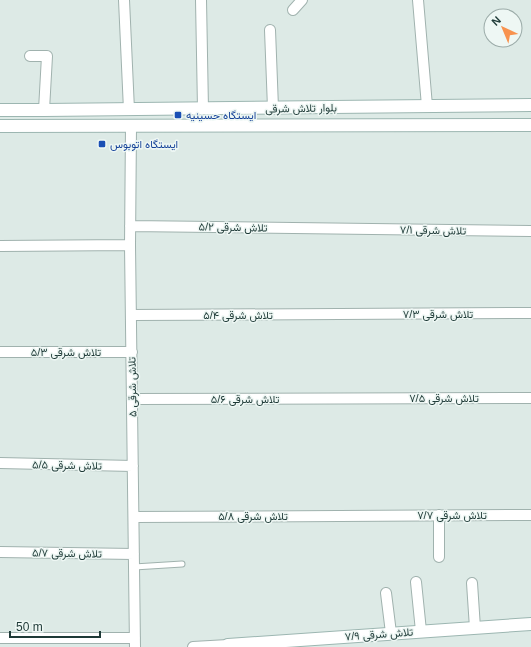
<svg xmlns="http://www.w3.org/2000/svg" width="531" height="647" font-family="Helvetica,Vazirmatn,sans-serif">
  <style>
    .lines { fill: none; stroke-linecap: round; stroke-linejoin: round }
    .lane-casing { stroke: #a0b2ae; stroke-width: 7 }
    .street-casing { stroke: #a0b2ae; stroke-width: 12 }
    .secondary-casing { stroke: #9cb6b1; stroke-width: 14 }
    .lane { stroke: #fff; stroke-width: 5 }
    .street { stroke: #fff; stroke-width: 10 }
    .secondary { stroke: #fff; stroke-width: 12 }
    .transit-dot { fill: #1a4fb4; stroke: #eef7f4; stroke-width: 1.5 }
    .labels { text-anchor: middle; stroke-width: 3; stroke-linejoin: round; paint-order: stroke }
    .street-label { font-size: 11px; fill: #1e3a37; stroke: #eef7f4 }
    .transit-label { font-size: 11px; fill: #164399; stroke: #eef7f4; text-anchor: start }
  </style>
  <rect width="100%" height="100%" fill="#ddeae6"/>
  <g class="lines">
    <!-- lane casing -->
    <g class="lane-casing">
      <path id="lane" d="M134,567L182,564"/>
    </g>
    <!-- street casing -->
    <g class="street-casing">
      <path id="street" d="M124,0L129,110
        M201,0L203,109
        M418,0L427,106
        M293,10L302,0
        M270,30L273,108
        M30,56H47L44,110
        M131,126L130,245L135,647
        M130,226L531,231
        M0,246L130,245
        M131,315L531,313
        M0,352H132
        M132,399L531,398
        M0,463L133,466
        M134,517L531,515
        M0,552L134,554
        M439,557V515
        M416,582L421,631
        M472,583L475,628
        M386,593L391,633
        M0,638H135
        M193,647L228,645"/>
    </g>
    <!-- secondary casing -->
    <g class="secondary-casing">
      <path id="secondary" d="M0,110H44L531,105
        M0,126L531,125
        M227,647L228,645L531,624"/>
    </g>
    <!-- lane -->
    <use href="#lane" class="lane"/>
    <!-- street -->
    <use href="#street" class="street"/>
    <!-- secondary -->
    <use href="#secondary" class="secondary"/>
  </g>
  <!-- markers -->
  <g class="transit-dot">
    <rect x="174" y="111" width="8" height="8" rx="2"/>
    <rect x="98" y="140" width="8" height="8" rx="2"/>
  </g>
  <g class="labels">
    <!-- street labels -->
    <g class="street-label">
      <text transform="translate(301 108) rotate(-1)" y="4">بلوار تلاش شرقی</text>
      <text transform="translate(233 227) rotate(1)" y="4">۵/۲ تلاش شرقی</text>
      <text transform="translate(433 230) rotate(1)" y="4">۷/۱ تلاش شرقی</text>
      <text x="438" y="318">۷/۳ تلاش شرقی</text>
      <text x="238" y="319">۵/۴ تلاش شرقی</text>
      <text x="66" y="356">۵/۳ تلاش شرقی</text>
      <text transform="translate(132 387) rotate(-91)" y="4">۵ تلاش شرقی</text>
      <text x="444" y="402">۷/۵ تلاش شرقی</text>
      <text x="245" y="403">۵/۶ تلاش شرقی</text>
      <text transform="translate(67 465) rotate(1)" y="4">۵/۵ تلاش شرقی</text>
      <text x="452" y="519">۷/۷ تلاش شرقی</text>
      <text x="253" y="520">۵/۸ تلاش شرقی</text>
      <text transform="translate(67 553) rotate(1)" y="4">۵/۷ تلاش شرقی</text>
      <text transform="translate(379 634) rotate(-4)" y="4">۷/۹ تلاش شرقی</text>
    </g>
    <!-- transit labels -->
    <g class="transit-label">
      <text x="186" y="119">ایستگاه حسینیه</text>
      <text x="110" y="148">ایستگاه اتوبوس</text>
    </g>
  </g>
  <!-- north arrow -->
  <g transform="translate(503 28) rotate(316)"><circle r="19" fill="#eef7f4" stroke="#9baba8"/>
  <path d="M0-3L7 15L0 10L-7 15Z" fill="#f8924e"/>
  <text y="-6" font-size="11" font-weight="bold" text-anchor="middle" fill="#1e3a37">N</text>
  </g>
  <!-- scale -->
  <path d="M10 631v6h90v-6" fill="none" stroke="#1e3a37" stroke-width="2"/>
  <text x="16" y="631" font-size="12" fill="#1e3a37" stroke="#eef7f4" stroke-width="3" paint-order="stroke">50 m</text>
</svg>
